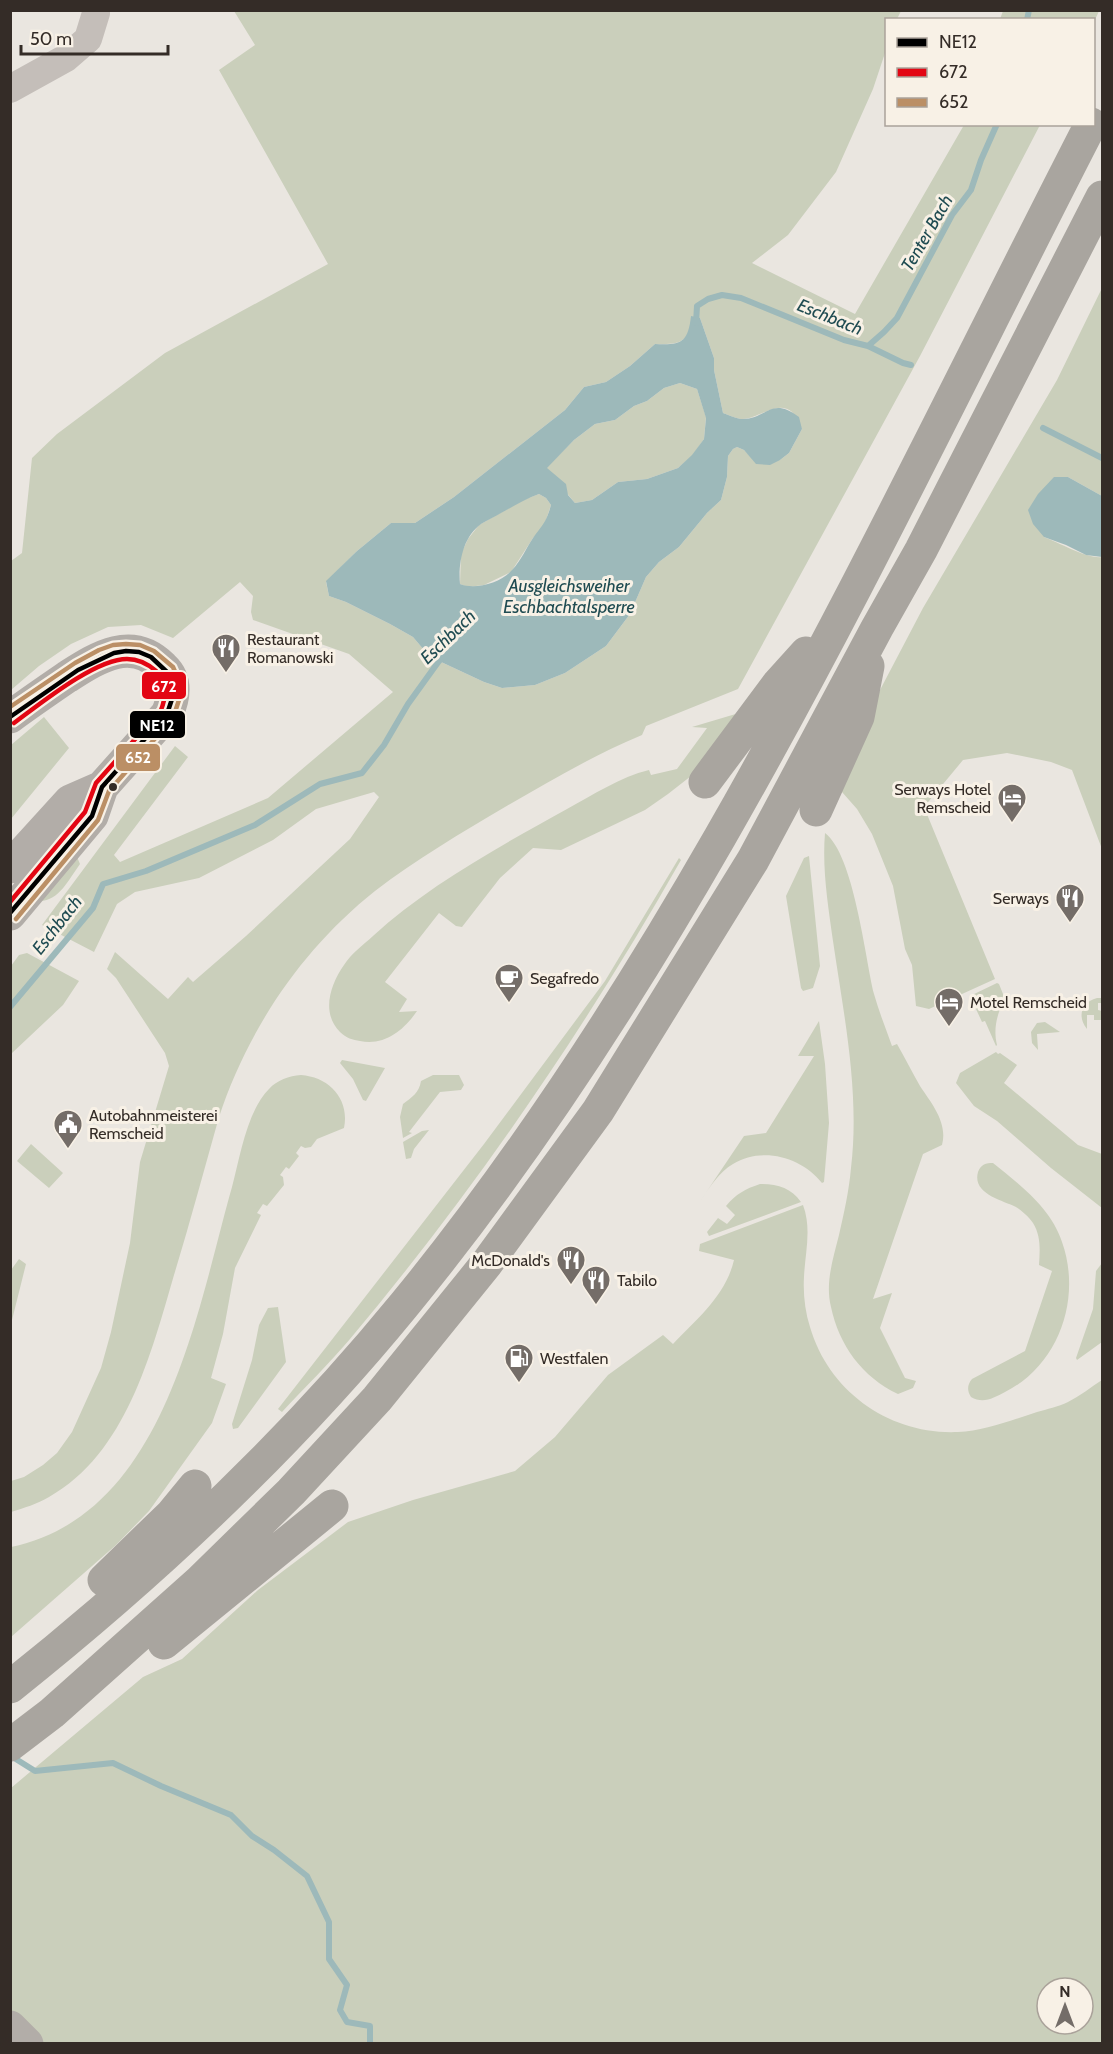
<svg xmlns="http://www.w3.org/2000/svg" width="1113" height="2054" font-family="Cabin,sans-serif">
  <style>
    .green { fill: #cacfbb; fill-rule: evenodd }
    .water { fill: #9db9ba; fill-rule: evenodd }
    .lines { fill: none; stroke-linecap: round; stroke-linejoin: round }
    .stream { stroke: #9db9ba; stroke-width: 6 }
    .minor { stroke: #c4beb9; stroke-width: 28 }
    .major { stroke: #b2ada8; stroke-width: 33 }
    .highway { stroke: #a9a59f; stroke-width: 33 }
    .bus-1-casing { stroke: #f8f1e6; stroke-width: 9 }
    .bus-2-casing { stroke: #f8f1e6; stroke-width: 9 }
    .bus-3-casing { stroke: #f8f1e6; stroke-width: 9 }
    .bus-1 { stroke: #000; stroke-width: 4.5 }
    .bus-2 { stroke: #e30613; stroke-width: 4.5 }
    .bus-3 { stroke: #bb8f65; stroke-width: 4.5 }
    .bus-dot { fill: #342c27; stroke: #f8f1e6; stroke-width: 2 }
    .labels { text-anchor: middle; stroke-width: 6; stroke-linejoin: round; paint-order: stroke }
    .poi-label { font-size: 16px; fill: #342c27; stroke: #f8f1e6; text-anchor: start }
    .water-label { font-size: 18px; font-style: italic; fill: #204c52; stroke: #f8f1e6 }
    .line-badge { stroke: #f8f1e6; stroke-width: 2 }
    .badge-label { font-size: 16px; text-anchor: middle; font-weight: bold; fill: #fff }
  </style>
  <rect width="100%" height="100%" fill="#eae6e0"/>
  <!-- green -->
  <path class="green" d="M234,11H901L897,19L886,20V50L873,89L836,172L788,235L752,263L855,314L964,125H1040L920,356L738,689L646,726L642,735C594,755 550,781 505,807C461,833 415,860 375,891C302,949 248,1029 219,1117C204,1170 190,1223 174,1275C151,1354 126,1454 49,1497C37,1504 24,1508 11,1512V1481L24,1477L43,1465L57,1453L72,1432L101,1368L111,1332L130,1243L140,1162L169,1066L165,1053L116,978L107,969L115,952L168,999L188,977L193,982L246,936L350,839L379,797L374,792L316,809L273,840L199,878L135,892L117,904L94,952L42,925L175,746L188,757L114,855L120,862L268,798L393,692L349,654L253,620L251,612L253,596L240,582L173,638L141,625L108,627L71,644L39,666L11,690V561L22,553L32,458L57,434L165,353L328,264L219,70L255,45ZM700,318L714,358V370L723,413C729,415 735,418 741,419C758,420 777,399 792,412C796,416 799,424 802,429L789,453L780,460L752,458L744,450L737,447L733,449L728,456L727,477L721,500L707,513L679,547L659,562L646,577L630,614L606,646L565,673L535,685L502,688L484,682L439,661L424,650L413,637L390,624L346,602L329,596L326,582L357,551L391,523H415L454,497L565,410L584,387L606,382L630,366L655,344C685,345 683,341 700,318Z
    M1003,11V10L1099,11L1094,22V20L1000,19Z
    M1102,288V496L1068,477L1044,537C1060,543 1087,559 1102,557V849L1072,770L1051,762L1007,753L963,760L924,807L995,979L929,1009L916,1006L912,965L905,949L893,886L872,834L857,809L842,792L841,775L880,690L923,608L1057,380Z
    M680,383L697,389L706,417L704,439L693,455L678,468L647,479L618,482L592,500L575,503L546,468L574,440L595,424L615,420L634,406L647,401L664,388Z
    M539,494L546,498L551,505L544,526L533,538L511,572L484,585L468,587L460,584L461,554L468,539L479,525L523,500Z
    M739,713L700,769L668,794L645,810L561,850L533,848L500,878L462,927L456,926L439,913L385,982L407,999L399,1012L417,1011C404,1030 385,1046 360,1041C353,1040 346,1038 340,1032C321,1013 330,985 344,965C351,954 363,945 373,936C427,886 502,845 567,809C593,795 620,777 649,770L651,775L677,769L707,728L692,727Z
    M44,717L69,748L11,819V745Z
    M825,833C854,855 865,957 874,994C879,1012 886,1029 892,1046L897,1044C905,1058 912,1072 920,1086C932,1104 948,1123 942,1145L923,1154L873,1299L892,1293L880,1328L905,1378L916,1381L913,1388L898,1394C862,1377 839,1345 831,1307C825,1283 833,1259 839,1235C844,1213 849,1191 851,1168C860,1093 844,1016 833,941C828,905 822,869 825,833Z
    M809,856L820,966L813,988L803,991L801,988L786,896L804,858Z
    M77,857L80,864C69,879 59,901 40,901Z
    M679,858L681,860C585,1029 475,1190 350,1339C329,1364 304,1388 282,1412L278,1409L484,1144L605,981Z
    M27,953L79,981L63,1005L11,1054V966L19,955Z
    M997,983L999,984L1005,999C997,1013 993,1029 997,1045L996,1046L985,1021L982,1022L970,996Z
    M1097,998H1102V1003H1098V1010L1102,1011V1030L1101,1020H1094V1015H1087V1029C1077,1017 1081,1002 1097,998Z
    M819,1021L825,1064L829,1123L824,1182L822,1183C802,1157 762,1146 733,1164C719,1172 710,1187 701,1200L744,1136L766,1133L814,1056H798Z
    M1045,1022L1060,1032L1037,1034L1038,1050L1032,1043L1031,1032L1037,1023Z
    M996,1052L998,1054L1000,1053L1017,1065L1004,1083L1078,1145L1102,1154V1208L1051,1168L997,1121L974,1106L956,1083L960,1073Z
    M342,1060L385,1068L366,1101L363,1100L353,1079L340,1063Z
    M301,1075C329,1077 350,1099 344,1128L317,1139L311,1147L305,1148L301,1146L296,1153L299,1156L289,1169L286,1167L280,1175L283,1177L284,1185L267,1206L263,1204L257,1213L261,1215L235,1268L223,1334L211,1378L226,1384L212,1423L149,1511L116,1545L11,1637V1547C165,1515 196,1314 232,1187C240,1157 247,1111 269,1089C277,1080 289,1076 301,1075Z
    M433,1075H459L464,1085L461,1090L440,1092L409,1132L412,1133L403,1138L400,1117L403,1104C412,1097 419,1093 421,1081Z
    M429,1130L414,1149L411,1158L406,1159L403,1142L422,1131Z
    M31,1144L63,1173L49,1188L17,1161Z
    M993,1163C1020,1185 1051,1208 1062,1242C1082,1298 1059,1365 1005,1392C994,1398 983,1404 971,1397C967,1391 967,1385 972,1379L1025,1351L1052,1271L1039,1265C1040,1250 1041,1236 1033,1223C1029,1217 1022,1211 1016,1207C1002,1200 972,1194 978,1172C981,1164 986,1163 993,1163Z
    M760,1184C778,1184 791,1188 801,1202L709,1236L707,1232L718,1218L727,1224L735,1215L726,1206C736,1194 745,1189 760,1184Z
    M803,1205C812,1229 805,1253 804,1277C803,1294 805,1311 810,1327C829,1392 890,1435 958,1432C984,1431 1012,1420 1037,1412C1047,1409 1058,1407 1068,1402C1080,1396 1091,1387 1102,1380V2043H11V1788L143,1677L182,1659L258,1590L348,1522L413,1500L515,1471L555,1437L608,1375L663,1335L673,1344C697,1319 726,1295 734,1260L699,1251L700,1244ZM1047,1988H1083V2024H1047Z
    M19,1259L26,1264L12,1320H10L11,1270Z
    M1102,1263V1342L1077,1360L1076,1358L1093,1309L1096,1271Z
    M278,1307L286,1362L238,1428L233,1429L232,1424L252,1360L259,1325L268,1308Z"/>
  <!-- water -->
  <path class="water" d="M691,316L700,318L714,358V370L723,413C729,415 735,418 741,419C767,420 770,395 799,417L802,429L789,453L780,460L770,465L756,464L744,450L737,447L733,449L728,456L727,477L721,500L707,513L679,547L659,562L646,577L630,614L606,646L565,673L535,685L502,688L484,682L439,661L424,650L413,637L390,624L346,602L329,596L326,581L357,551L391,523H415L454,497L565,410L584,387L606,382L630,366L655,344C680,345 688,344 691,316ZM680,383L697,389L706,418L704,439L692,455L678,468L647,479L618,482L592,500L575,503L568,495L566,484L547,468L574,440L595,424L615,420L634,406L647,401L664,388ZM539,494L546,498L551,505C546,523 543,524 533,538C526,548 521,561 512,570C501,583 475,590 460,584C458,563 463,537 481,524C487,520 495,517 501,513C514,506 525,499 539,494Z
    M1054,477H1068L1102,496V557L1086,555L1066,545L1044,537L1033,524L1028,510L1038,494Z"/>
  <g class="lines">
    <!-- stream -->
    <path class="stream" d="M1027,20L1029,10
      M696,323L697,306L708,299L722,295L741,298L844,340L868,346L903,363L911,365
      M868,346L884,332L897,318L952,215L971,190L981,160L997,124
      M1043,428L1102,458
      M10,1007L93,908L103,884L146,871L255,825L320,784L362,773L384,745L408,704L439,661L445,656
      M11,1756L35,1771L113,1763L161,1786L231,1815L252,1836L274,1850L307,1876L329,1922V1959L347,1985L340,2010L347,2022L370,2026V2044"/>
    <!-- minor -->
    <path class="minor" d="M10,89L66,58L88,39L96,13"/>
    <!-- major -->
    <path class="major" d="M10,717C29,703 48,690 67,677C97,658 131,635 163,667C177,680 174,698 167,714L102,787L92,816L10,914
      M10,867L70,801L102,787
      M10,2027L27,2044"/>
    <!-- highway -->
    <path class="highway" d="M705,782L778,684L806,653
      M816,810L858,717L868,666
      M104,1580L172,1514L195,1486
      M164,1643L332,1506
      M10,1687C153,1573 288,1447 404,1305C692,954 884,526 1091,124
      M10,1745L52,1713L200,1581L291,1492L377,1399L487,1263L598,1111L753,860L877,628L921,550L1102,197"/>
    <!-- bus-1 casing -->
    <g class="bus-1-casing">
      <path id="bus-1" d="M10,717L78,670L114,653L126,651L139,652L151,657L167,672L172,683L173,696L167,714L102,787L92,816L10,913"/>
    </g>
    <!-- bus-2 casing -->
    <g class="bus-2-casing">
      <path id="bus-2" d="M10,902L85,812L96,783L161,710C166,697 168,682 156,671C148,664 138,659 127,659C95,659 40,704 14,723"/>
    </g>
    <!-- bus-3 casing -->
    <g class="bus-3-casing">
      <path id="bus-3" d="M10,707L75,663L99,650L113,645L126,644L140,645L154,651L173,667L180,683V697L173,718L109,791L98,820L16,919"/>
    </g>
    <!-- bus-1 -->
    <use href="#bus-1" class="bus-1"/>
    <!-- bus-2 -->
    <use href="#bus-2" class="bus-2"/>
    <!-- bus-3 -->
    <use href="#bus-3" class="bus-3"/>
  </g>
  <!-- icons -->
  <defs>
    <g id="restaurant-pin" transform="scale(1.5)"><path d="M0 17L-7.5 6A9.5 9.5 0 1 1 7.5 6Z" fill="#746d68" stroke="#f8f1e6"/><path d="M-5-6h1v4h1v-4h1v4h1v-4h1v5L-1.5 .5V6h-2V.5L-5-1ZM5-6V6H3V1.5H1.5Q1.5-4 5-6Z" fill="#fff"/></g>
    <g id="hotel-pin" transform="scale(1.5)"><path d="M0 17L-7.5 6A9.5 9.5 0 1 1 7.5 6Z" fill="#746d68" stroke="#f8f1e6"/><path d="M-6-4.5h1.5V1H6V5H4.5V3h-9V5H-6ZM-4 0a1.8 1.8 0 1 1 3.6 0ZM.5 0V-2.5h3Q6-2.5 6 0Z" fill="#fff"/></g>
    <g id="cafe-pin" transform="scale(1.5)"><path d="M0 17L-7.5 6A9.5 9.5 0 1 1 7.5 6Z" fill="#746d68" stroke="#f8f1e6"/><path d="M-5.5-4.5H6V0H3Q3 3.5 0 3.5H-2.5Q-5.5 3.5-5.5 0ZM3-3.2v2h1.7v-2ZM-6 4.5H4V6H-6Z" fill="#fff"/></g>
    <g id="civic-pin" transform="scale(1.5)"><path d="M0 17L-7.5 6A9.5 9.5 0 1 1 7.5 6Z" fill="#746d68" stroke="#f8f1e6"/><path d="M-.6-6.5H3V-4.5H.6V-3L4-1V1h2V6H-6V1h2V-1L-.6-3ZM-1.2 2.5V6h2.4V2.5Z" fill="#fff"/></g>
    <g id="fuel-pin" transform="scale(1.5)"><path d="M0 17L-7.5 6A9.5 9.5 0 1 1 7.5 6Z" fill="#746d68" stroke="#f8f1e6"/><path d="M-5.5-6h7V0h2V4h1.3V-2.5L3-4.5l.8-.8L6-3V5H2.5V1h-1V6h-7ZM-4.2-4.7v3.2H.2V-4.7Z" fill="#fff"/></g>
  </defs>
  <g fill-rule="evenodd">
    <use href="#restaurant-pin" x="226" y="648"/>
    <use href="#hotel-pin" x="1012" y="798"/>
    <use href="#restaurant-pin" x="1070" y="898"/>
    <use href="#cafe-pin" x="509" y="978"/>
    <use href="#hotel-pin" x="949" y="1002"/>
    <use href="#civic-pin" x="68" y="1124"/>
    <use href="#restaurant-pin" x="571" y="1260"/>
    <use href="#restaurant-pin" x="596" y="1280"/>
    <use href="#fuel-pin" x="519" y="1358"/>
  </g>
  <!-- markers -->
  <circle class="bus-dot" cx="113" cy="787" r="5"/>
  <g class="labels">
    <!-- poi labels -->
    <g class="poi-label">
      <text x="247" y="645">Restaurant<tspan x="247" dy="18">Romanowski</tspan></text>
      <text x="991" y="795" text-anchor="end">Serways Hotel<tspan x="991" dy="18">Remscheid</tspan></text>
      <text x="1049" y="904" text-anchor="end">Serways</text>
      <text x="530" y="984">Segafredo</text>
      <text x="970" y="1008">Motel Remscheid</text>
      <text x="89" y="1121">Autobahnmeisterei<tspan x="89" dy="18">Remscheid</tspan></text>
      <text x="550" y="1266" text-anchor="end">McDonald's</text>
      <text x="617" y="1286">Tabilo</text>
      <text x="540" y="1364">Westfalen</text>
    </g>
    <!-- water labels -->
    <g class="water-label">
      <text transform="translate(927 233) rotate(-60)" y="6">Tenter Bach</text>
      <text transform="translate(830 317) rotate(22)" y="6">Eschbach</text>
      <text x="569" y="592">Ausgleichsweiher<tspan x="569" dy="21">Eschbachtalsperre</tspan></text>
      <text transform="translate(448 637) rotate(-44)" y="6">Eschbach</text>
      <text transform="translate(57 925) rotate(-52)" y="6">Eschbach</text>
    </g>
  </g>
  <g class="line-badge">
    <rect x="141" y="671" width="46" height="29" rx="6" fill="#e30613"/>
    <rect x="129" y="710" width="57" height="29" rx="6" fill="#000"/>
    <rect x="115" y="743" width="46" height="29" rx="6" fill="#bb8f65"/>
  </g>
  <g class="badge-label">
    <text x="164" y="692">672</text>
    <text x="157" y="731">NE12</text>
    <text x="138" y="763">652</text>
  </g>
  <!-- border -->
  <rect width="1113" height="2054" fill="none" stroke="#342c27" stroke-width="24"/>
  <!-- legend -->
  <rect x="885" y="18" width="210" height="108" fill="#f8f1e6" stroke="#aaa29a" stroke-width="1.5"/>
  <rect x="897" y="38" width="30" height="9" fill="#000000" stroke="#aaa29a" stroke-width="1.5"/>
  <text x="939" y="48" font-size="18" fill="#342c27">NE12</text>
  <rect x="897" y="68" width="30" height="9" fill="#e30613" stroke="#aaa29a" stroke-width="1.5"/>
  <text x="939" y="78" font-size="18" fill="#342c27">672</text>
  <rect x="897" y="98" width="30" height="9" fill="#bb8f65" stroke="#aaa29a" stroke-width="1.5"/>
  <text x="939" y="108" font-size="18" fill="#342c27">652</text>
  <!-- north arrow -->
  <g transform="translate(1065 2006)"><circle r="28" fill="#f8f1e6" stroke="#aaa29a" stroke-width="1.5"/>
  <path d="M0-4.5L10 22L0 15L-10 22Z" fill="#746d68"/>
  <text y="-9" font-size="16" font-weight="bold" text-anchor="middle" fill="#342c27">N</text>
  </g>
  <!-- scale -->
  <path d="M21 45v9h147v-9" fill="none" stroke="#342c27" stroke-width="3"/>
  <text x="30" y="45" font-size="18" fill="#342c27" stroke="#f8f1e6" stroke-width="4.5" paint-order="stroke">50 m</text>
</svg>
